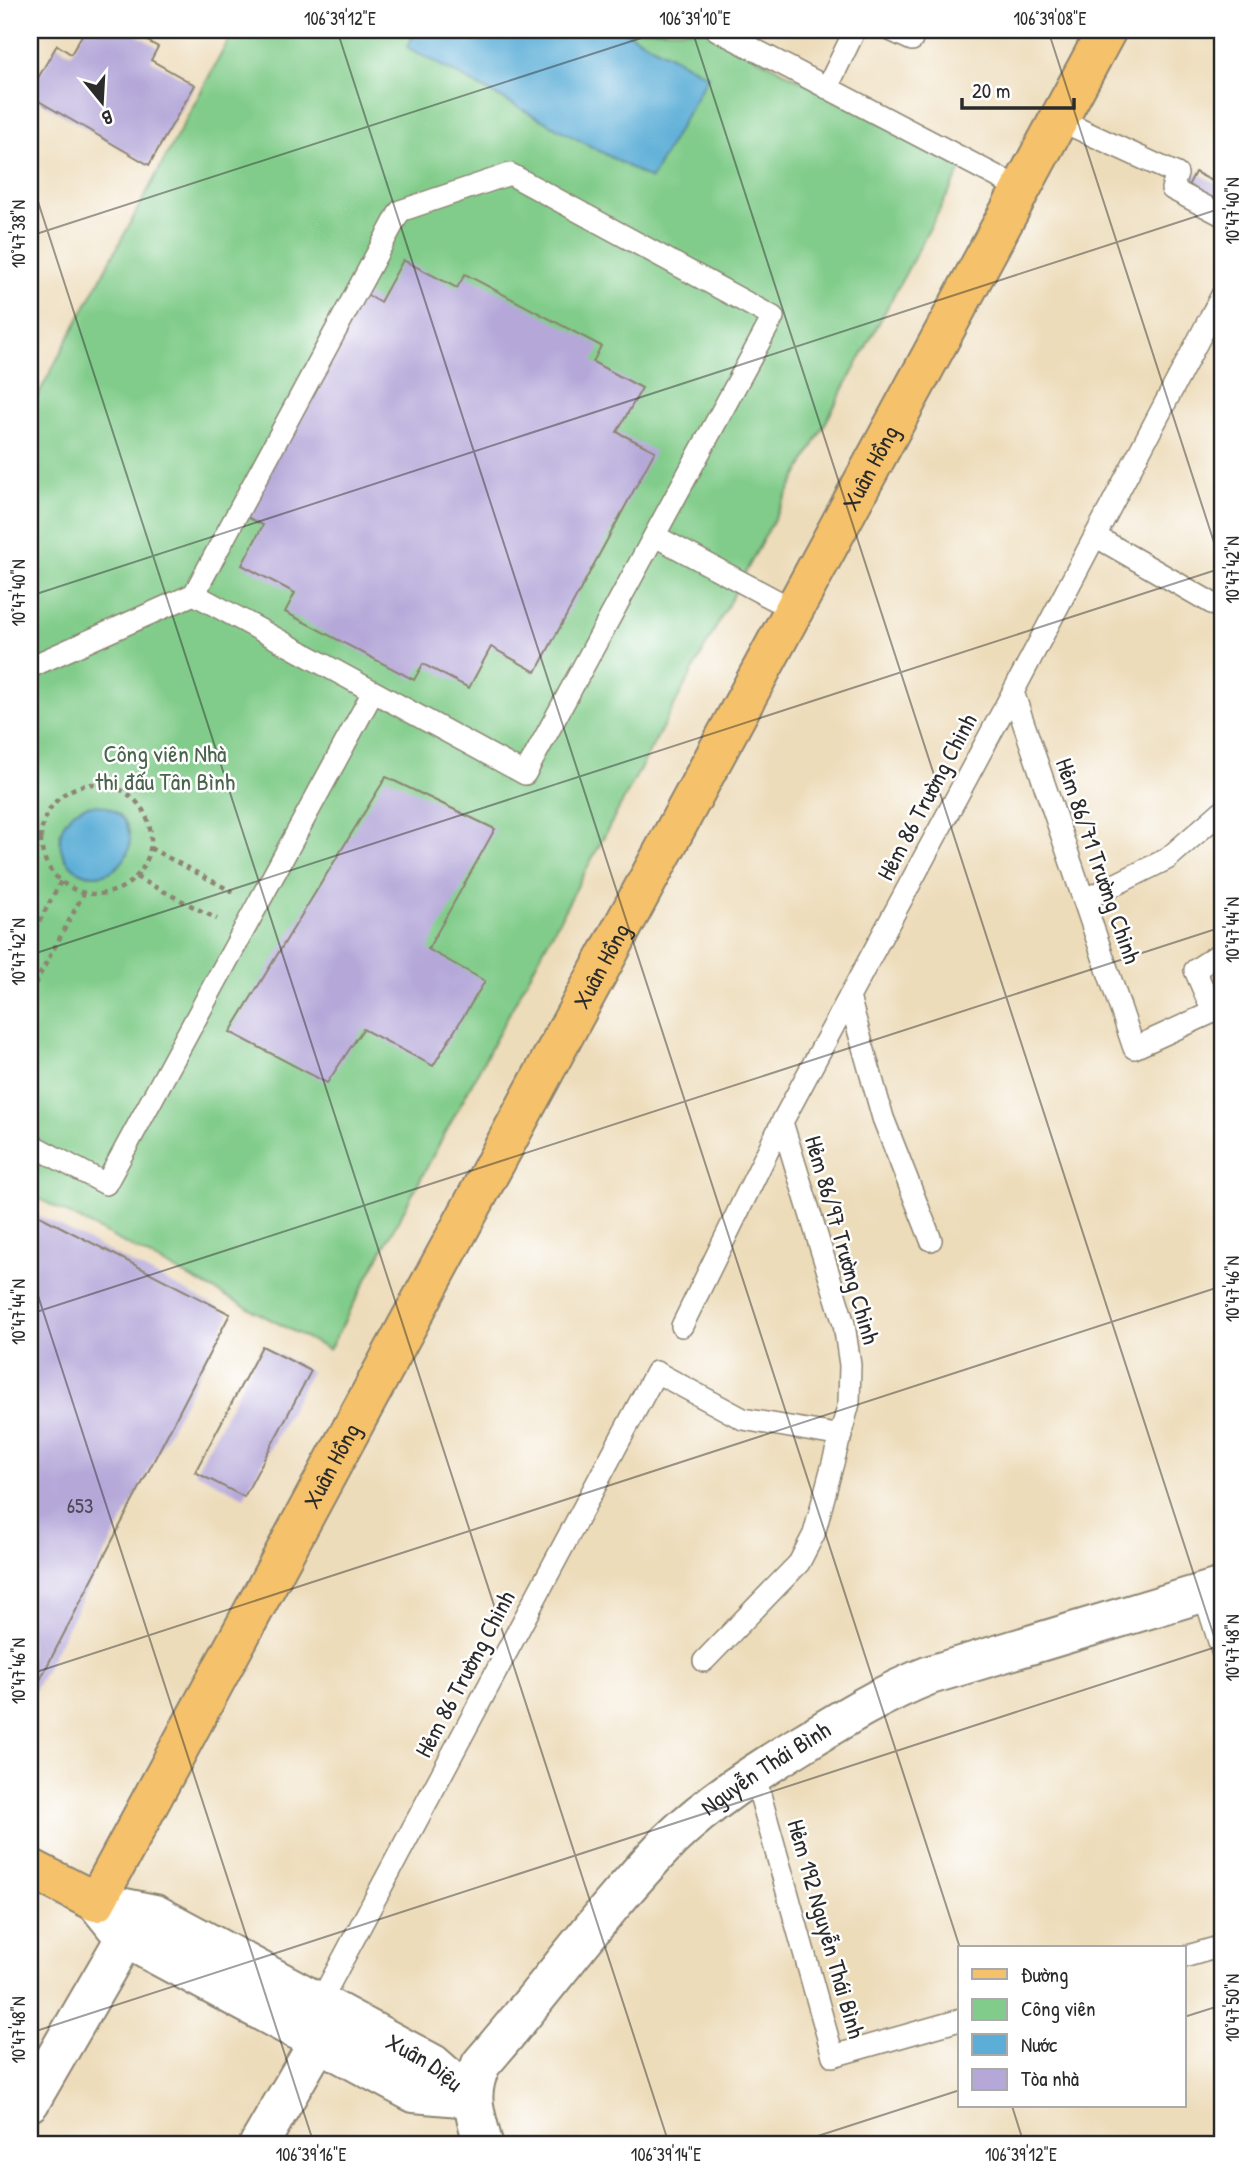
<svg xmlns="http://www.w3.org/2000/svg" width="1252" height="2174" font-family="'Patrick Hand',sans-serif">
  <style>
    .green { fill: #81cc8a; stroke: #567c5a; stroke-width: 2 }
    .water { fill: #5caed7; stroke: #446c81; stroke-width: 2 }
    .building { fill: #b5a8d9 }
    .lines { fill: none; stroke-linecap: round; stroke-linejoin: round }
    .service-casing { stroke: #8c8472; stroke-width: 24 }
    .minor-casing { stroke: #8c8472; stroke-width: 42 }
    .tertiary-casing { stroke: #8c8472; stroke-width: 42 }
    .primary-casing { stroke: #8c8472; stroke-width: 42 }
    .path { stroke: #8c8472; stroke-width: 4.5; stroke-dasharray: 5 5; stroke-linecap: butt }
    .service { stroke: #fff; stroke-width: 21 }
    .minor { stroke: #fff; stroke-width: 38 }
    .tertiary { stroke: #fff; stroke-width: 38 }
    .primary { stroke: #f5c16b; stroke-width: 38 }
    .ticks { fill: none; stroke: #2b2b2b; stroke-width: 2; stroke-opacity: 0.45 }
    .labels { text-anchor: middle; stroke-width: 5; stroke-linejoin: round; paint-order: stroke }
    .number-label { font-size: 21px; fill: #4e4a56 }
    .street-label { font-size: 24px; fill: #2b2b2b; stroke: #fff }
    .park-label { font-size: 24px; fill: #49634c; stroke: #fff }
    .neatline { fill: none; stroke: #2b2b2b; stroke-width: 2.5 }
    .ticks-label { font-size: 18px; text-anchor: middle; fill: #2b2b2b }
  </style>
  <rect width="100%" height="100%" fill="#fff"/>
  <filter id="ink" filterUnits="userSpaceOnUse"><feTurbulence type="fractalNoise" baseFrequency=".0143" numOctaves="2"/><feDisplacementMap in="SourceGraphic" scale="14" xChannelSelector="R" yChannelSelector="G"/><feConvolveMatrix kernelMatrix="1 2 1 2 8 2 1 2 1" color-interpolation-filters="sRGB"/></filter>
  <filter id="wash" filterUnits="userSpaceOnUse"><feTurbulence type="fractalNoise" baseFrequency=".00686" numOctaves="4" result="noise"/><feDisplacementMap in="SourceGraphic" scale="28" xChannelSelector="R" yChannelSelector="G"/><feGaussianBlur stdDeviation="1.57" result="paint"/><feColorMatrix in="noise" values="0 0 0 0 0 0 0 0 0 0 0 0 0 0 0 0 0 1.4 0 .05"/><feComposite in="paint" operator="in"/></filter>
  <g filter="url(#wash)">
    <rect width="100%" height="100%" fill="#eddcba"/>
    <!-- green -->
    <path class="green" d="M234,30H705L963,166L329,1350L30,1194V410Z"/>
    <!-- water -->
    <path class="water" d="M417,30H622L708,76L651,179L407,47Z
      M60 840a35 35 0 1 1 70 0a35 35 0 1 1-70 0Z"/>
    <g id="blocks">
      <!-- building -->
      <path class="building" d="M85,30H128L158,47L151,60L195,85L149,165L30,96V92L57,45L71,54Z
        M1195,172L1222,186V209L1186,190Z
        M403,260L457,288L465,274L601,346L593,362L642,388L617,432L655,451L536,672L491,647L469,688L423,664L414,680L285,612L295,593L242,565L263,525L239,513L360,291L380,302Z
        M386,777L495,829L428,949L485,981L433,1066L363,1029L327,1083L230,1032Z
        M30,1211L230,1314L30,1699Z
        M262,1346L311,1371L244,1497L195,1472Z"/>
    </g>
  </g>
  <g filter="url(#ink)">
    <use href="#blocks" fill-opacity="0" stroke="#8c8472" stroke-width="2"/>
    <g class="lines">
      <!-- service casing -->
      <g class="service-casing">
        <path id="service" d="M717,30L1021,189
          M890,30L912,40
          M827,88L855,30
          M1059,120L1177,174L1172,189L1222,215
          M655,536L794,610
          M1095,536L1222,609
          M30,667L194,594L400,211L510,174L773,317L525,774L194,594
          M1013,692L1134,1048L1213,1012L1195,970L1222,952
          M1084,900L1167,859L1222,811
          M849,997L883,1118L931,1240
          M30,1144L106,1184L373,692
          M682,1326L782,1122L1013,692L1222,295
          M1204,1594L1222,1651
          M704,1661L799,1563L814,1534L849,1403L850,1365L844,1324L782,1122
          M754,1773L833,2056L960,2020
          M1184,1957L1222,1946
          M320,2002L656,1372L743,1419L842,1436"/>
      </g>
      <!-- minor casing -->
      <g class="minor-casing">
        <path id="minor" d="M30,2102L125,1938
          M259,2144L319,2041"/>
      </g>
      <!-- tertiary casing -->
      <g class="tertiary-casing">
        <g id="tertiary">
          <path d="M96,1902L125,1938L414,2093L472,2098"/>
          <path id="s1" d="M96,1902L155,1914L433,2064L472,2098"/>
          <path id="s2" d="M483,2144C475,2110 467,2098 481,2064C545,1991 602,1910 670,1840C710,1801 756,1772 803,1743C845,1717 884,1693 930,1675L1222,1587"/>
        </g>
      </g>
      <!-- primary casing -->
      <g class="primary-casing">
        <g id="primary">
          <path id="s3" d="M30,1868L96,1902L1107,30"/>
        </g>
      </g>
      <!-- path -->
      <path class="path" d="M41 839a55 55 0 1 1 110 0a55 55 0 1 1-110 0Z
        M150,848L233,892
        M136,877L217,919
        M30,939L61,881
        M30,993L84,893"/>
      <!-- service -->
      <use href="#service" class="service"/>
      <!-- minor -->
      <use href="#minor" class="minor"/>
      <!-- tertiary -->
      <use href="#tertiary" class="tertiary"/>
      <!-- primary -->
      <use href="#primary" class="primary"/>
    </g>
  </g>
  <!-- ticks -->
  <path class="ticks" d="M337,30L960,1948M692,30L1222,1661M1048,30L1222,567M30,177L669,2144M30,236L666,30M30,596L1222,208M30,955L1222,568M30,1271L314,2144M30,1314L1222,927M30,1674L1222,1286M1184,2017L1222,2005M30,2033L1222,1645M1012,2106L1024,2144M793,2144L960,2090"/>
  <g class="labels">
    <!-- number labels -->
    <g class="number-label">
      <text x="80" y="1513">653</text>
    </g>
    <!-- street labels -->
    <g class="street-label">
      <text dy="8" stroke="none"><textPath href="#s3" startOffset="1704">Xuân Hồng</textPath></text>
      <text transform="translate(927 797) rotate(-62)" y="8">Hẻm 86 Trường Chinh</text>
      <text transform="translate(1098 861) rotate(71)" y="8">Hẻm 86/71 Trường Chinh</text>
      <text dy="8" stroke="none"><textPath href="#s3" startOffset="1138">Xuân Hồng</textPath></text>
      <text transform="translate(842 1240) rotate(74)" y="8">Hẻm 86/97 Trường Chinh</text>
      <text dy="8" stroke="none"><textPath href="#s3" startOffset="570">Xuân Hồng</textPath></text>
      <text transform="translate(465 1674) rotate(-62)" y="8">Hẻm 86 Trường Chinh</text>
      <text dy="8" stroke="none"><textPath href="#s2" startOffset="495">Nguyễn Thái Bình</textPath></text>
      <text transform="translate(826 1929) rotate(74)" y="8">Hẻm 192 Nguyễn Thái Bình</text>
      <text dy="8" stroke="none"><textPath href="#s1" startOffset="368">Xuân Diệu</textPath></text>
    </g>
    <!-- park labels -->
    <g class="park-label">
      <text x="165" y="762">Công viên Nhà<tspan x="165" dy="28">thi đấu Tân Bình</tspan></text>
    </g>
  </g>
  <!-- margin -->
  <rect width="1252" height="2174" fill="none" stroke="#fff" stroke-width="77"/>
  <!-- legend -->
  <rect x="958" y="1946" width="228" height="161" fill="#ffffff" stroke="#aaaaaa" stroke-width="2"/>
  <rect x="972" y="1969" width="35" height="10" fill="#f5c16b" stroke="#aaaaaa" stroke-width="2"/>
  <text x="1021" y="1982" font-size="21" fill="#2b2b2b">Đường</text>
  <rect x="972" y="1999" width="35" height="21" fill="#81cc8a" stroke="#aaaaaa" stroke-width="2"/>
  <text x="1021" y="2016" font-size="21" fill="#2b2b2b">Công viên</text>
  <rect x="972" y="2034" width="35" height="21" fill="#5caed7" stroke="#aaaaaa" stroke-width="2"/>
  <text x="1021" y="2052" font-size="21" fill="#2b2b2b">Nước</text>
  <rect x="972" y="2069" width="35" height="21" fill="#b5a8d9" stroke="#aaaaaa" stroke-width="2"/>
  <text x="1021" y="2086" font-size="21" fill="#2b2b2b">Tòa nhà</text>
  <!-- north arrow -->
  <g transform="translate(102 102) rotate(162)" stroke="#ffffff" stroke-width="5" paint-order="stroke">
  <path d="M0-5L12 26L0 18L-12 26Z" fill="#2b2b2b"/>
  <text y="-10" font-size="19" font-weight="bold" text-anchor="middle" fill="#2b2b2b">B</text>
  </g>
  <!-- scale -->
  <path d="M962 98v10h112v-10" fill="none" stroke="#2b2b2b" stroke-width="3.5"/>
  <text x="972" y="98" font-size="21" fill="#2b2b2b" stroke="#ffffff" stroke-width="5" paint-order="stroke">20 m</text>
  <rect x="38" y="38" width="1176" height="2098" class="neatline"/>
  <g class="ticks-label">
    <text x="340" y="25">106°39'12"E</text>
    <text x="695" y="25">106°39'10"E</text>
    <text x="1050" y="25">106°39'08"E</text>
    <text transform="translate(1233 211) rotate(-90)" y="6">10°47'40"N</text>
    <text transform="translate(19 234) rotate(-90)" y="6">10°47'38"N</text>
    <text transform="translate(1233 570) rotate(-90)" y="6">10°47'42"N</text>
    <text transform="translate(19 593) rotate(-90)" y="6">10°47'40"N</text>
    <text transform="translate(1233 930) rotate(-90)" y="6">10°47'44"N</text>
    <text transform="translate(19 952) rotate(-90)" y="6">10°47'42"N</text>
    <text transform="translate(1233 1289) rotate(-90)" y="6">10°47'46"N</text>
    <text transform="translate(19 1312) rotate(-90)" y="6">10°47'44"N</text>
    <text transform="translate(1233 1648) rotate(-90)" y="6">10°47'48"N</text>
    <text transform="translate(19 1671) rotate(-90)" y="6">10°47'46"N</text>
    <text transform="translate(1233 2008) rotate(-90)" y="6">10°47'50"N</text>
    <text transform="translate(19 2030) rotate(-90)" y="6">10°47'48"N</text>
    <text x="311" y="2161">106°39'16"E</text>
    <text x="666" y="2161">106°39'14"E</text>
    <text x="1021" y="2161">106°39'12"E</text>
  </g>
</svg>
